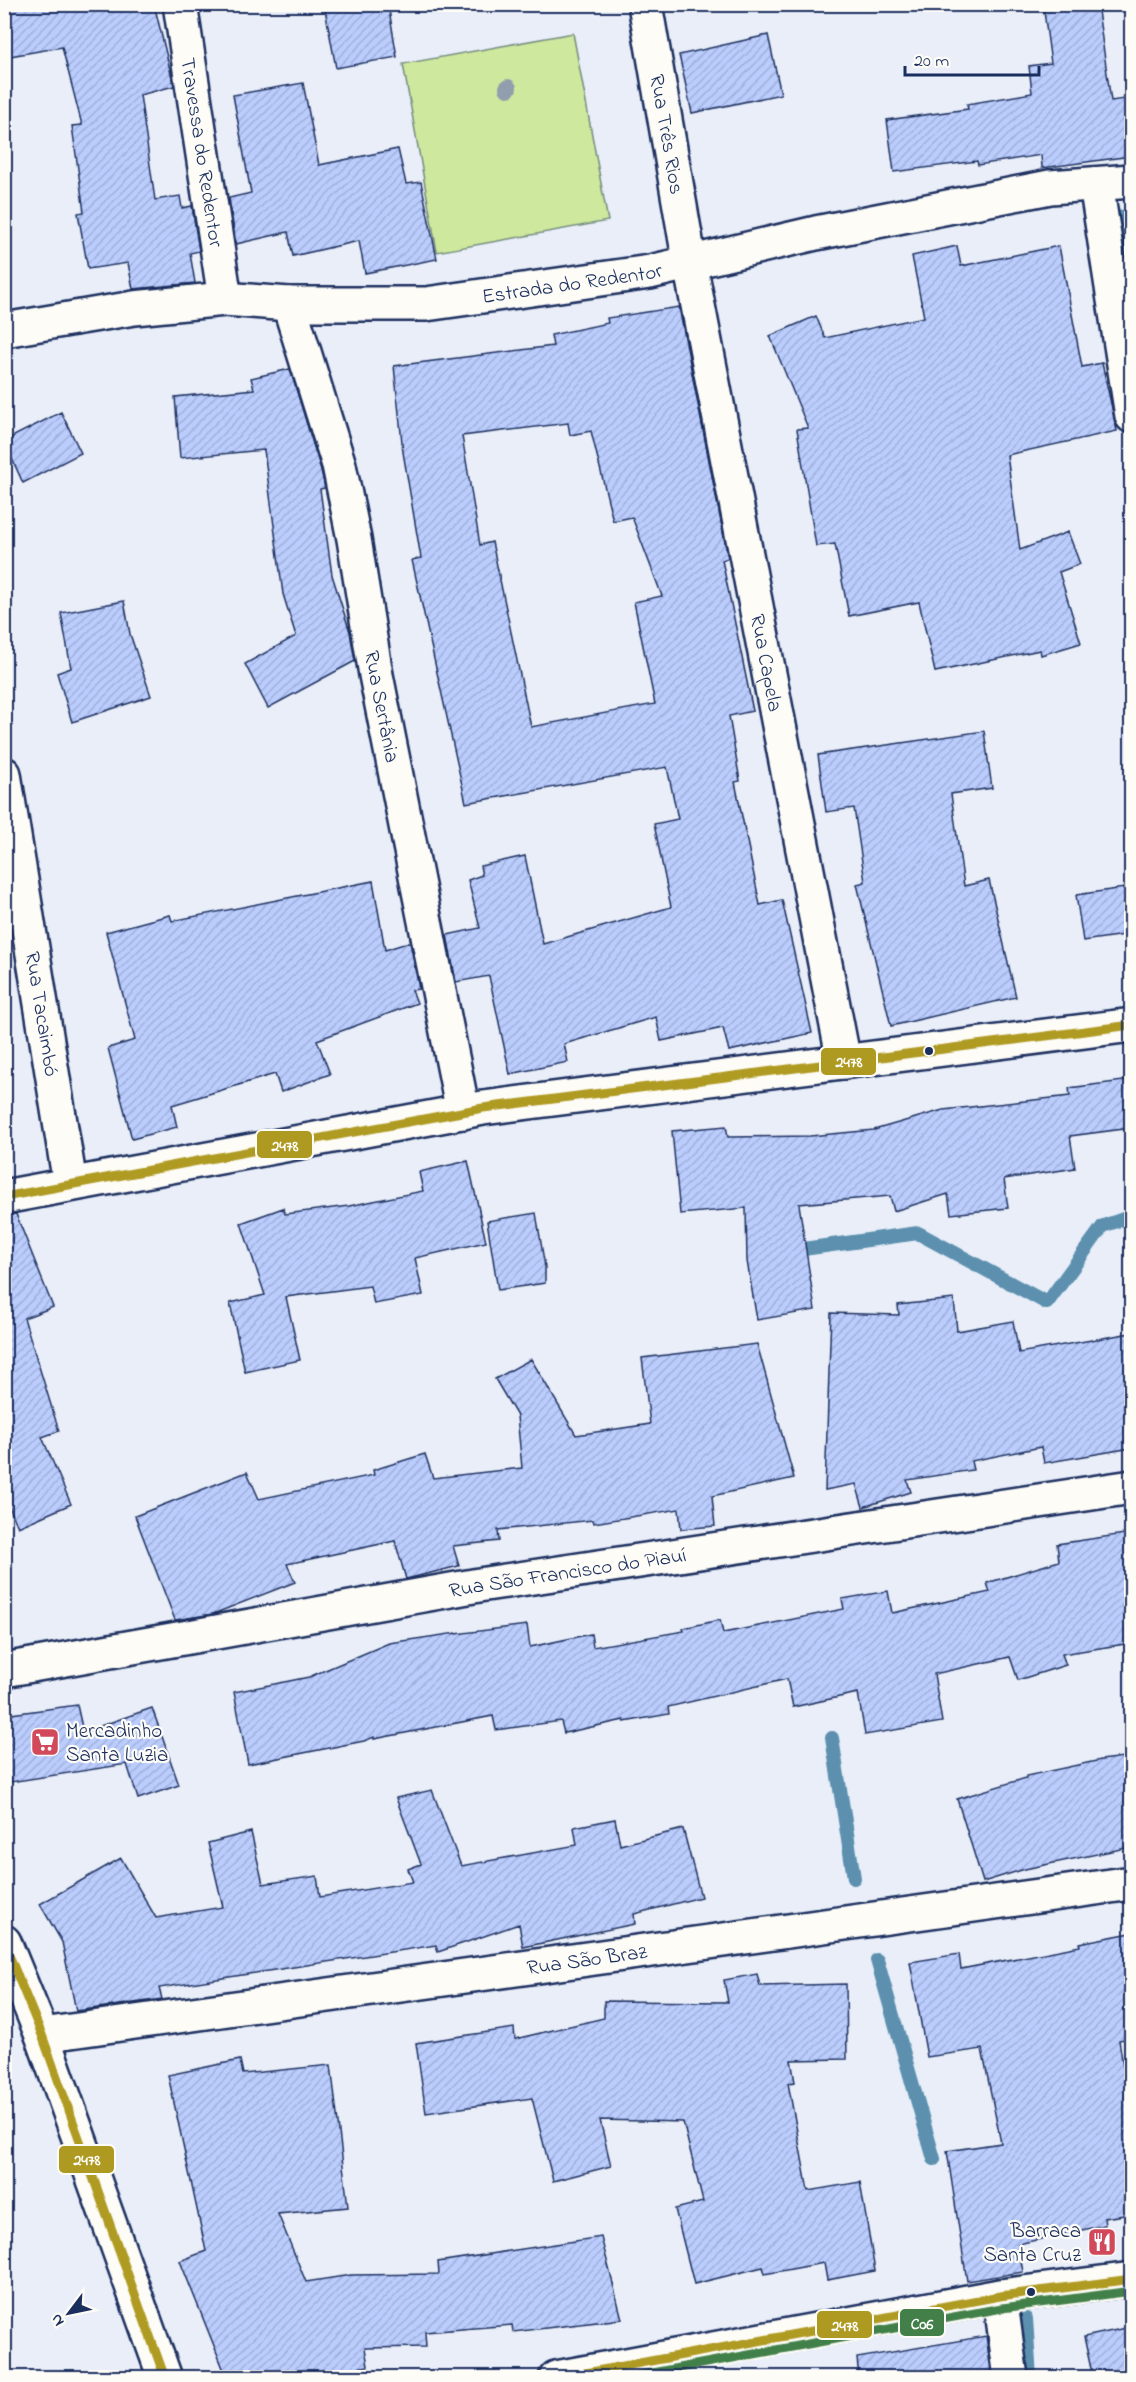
<svg xmlns="http://www.w3.org/2000/svg" width="1136" height="2382" font-family="'Indie Flower',sans-serif">
  <style>
    .grass { fill: #cee89e; stroke: #748c7e; stroke-width: 1.5 }
    .lines { fill: none; stroke-linecap: round; stroke-linejoin: round }
    .stream { stroke: #5b90ae; stroke-width: 14 }
    .building { fill: url(#building-hatch); stroke: #1b2f5e; stroke-width: 1.5; fill-rule: evenodd }
    .street-casing { stroke: #1b2f5e; stroke-width: 38 }
    .secondary-casing { stroke: #1b2f5e; stroke-width: 38 }
    .street { stroke: #fdfcf7; stroke-width: 33 }
    .secondary { stroke: #fdfcf7; stroke-width: 33 }
    .bus-1-casing { stroke: #fdfcf7; stroke-width: 14 }
    .bus-2-casing { stroke: #fdfcf7; stroke-width: 14 }
    .bus-1 { stroke: #af9a21; stroke-width: 9 }
    .bus-2 { stroke: #438049; stroke-width: 9 }
    .tree { fill: #909ead }
    .bus-dot { fill: #1b2f5e; stroke: #fdfcf7; stroke-width: 2 }
    .labels { text-anchor: middle; stroke-width: 4.5; stroke-linejoin: round; paint-order: stroke }
    .street-label { font-size: 21px; fill: #1b2f5e; stroke: #fdfcf7 }
    .poi-label { font-size: 21px; fill: #1b2f5e; stroke: #fdfcf7; text-anchor: start }
    .line-badge { stroke: #fdfcf7; stroke-width: 2 }
    .badge-label { font-size: 16px; text-anchor: middle; font-weight: bold; fill: #fff }
  </style>
  <defs>
    <pattern id="building-hatch" width="6" height="6" patternUnits="userSpaceOnUse" patternTransform="scale(1.5)"><rect width="6" height="6" fill="#bbcdfd"/><path d="M-1 1l2-2M0 6l6-6M5 7l2-2" fill="none" stroke="#a0b0db"/></pattern>
  </defs>
  <rect width="100%" height="100%" fill="#e9eef9"/>
  <filter id="ink" filterUnits="userSpaceOnUse"><feTurbulence type="fractalNoise" baseFrequency=".0167" numOctaves="2"/><feDisplacementMap in="SourceGraphic" scale="12" xChannelSelector="R" yChannelSelector="G"/><feConvolveMatrix kernelMatrix="1 2 1 2 8 2 1 2 1" color-interpolation-filters="sRGB"/></filter>
  <g filter="url(#ink)">
    <!-- grass -->
    <path class="grass" d="M573,33L608,221L437,252L403,64Z"/>
    <g class="lines">
      <!-- stream -->
      <path class="stream" d="M1132,215L1118,218L1125,266L1132,294
        M789,1251L918,1233L1047,1303L1103,1226L1132,1216
        M832,1738L854,1878
        M877,1960L934,2159
        M1026,2319L1030,2378"/>
    </g>
    <!-- building -->
    <path class="building" d="M4,4H154L174,86L140,95L155,200L180,196L182,208L192,206L199,251L190,253L195,283L133,289L128,263L88,269L78,213L84,212L72,126L82,125L62,47L4,57Z
      M324,4H388L397,57L336,68Z
      M1043,4H1097L1111,101L1131,98V156L1042,168L1041,155L978,165L977,161L894,172L887,120L968,109L967,104L1032,93L1029,66L1051,63Z
      M768,35L781,94L692,113L679,55Z
      M303,83L319,165L398,149L406,184L421,182L437,259L365,273L359,241L293,256L288,232L236,244L229,198L251,193L233,95Z
      M957,246L961,266L1059,246L1082,367L1102,363L1117,431L1007,455L1020,550L1068,532L1080,564L1059,572L1081,643L1041,655L1040,650L935,672L919,602L849,616L835,544L816,546L797,429L808,428L770,336L816,316L825,338L924,317L912,256Z
      M679,307L728,558L722,560L753,711L729,716L740,781L735,782L760,905L782,900L812,1033L729,1051L723,1028L661,1041L656,1017L564,1044L568,1062L510,1074L489,976L456,982L447,935L480,928L468,880L482,875L480,866L525,856L543,944L671,907L654,824L678,819L667,767L466,803L412,560L421,558L403,452L394,366L553,346L551,335L608,323L607,318ZM568,423L570,435L591,431L613,521L632,517L662,596L634,602L655,704L531,727L492,542L480,545L462,436Z
      M290,369L321,470L325,488L320,489L332,575L350,632L355,661L268,708L245,664L296,636L283,594L264,450L180,458L175,397L254,389L251,378Z
      M61,412L81,453L23,483L4,441Z
      M124,601L130,634L151,696L72,722L57,673L71,668L61,613Z
      M984,731L992,788L951,794L964,886L989,880L1016,997L891,1026L857,884L865,882L854,808L826,812L818,755Z
      M373,881L385,950L410,942L419,989L412,990L417,1003L317,1040L330,1074L281,1092L275,1074L172,1105L177,1127L132,1139L108,1048L135,1040L106,932L170,915L172,921Z
      M1131,887V934L1083,941L1076,895Z
      M1131,1080V1128L1070,1136L1075,1168L1004,1179L1008,1208L951,1214L948,1194L894,1211L890,1196L799,1204L815,1310L757,1320L747,1261L746,1208L680,1214L672,1131L726,1126L728,1137L810,1136L874,1130L943,1110L1070,1096L1069,1088Z
      M468,1161L486,1242L415,1258L423,1295L374,1304L370,1286L286,1297L300,1360L245,1372L230,1303L265,1295L241,1223L283,1208L285,1214L349,1206L423,1191L419,1172Z
      M536,1213L545,1267V1283L498,1290L487,1221Z
      M16,1214L53,1307L24,1318L59,1431L42,1437L71,1504L18,1527L4,1495V1215Z
      M954,1299L957,1331L1013,1321L1019,1353L1131,1333V1448L1044,1463L1041,1447L971,1461L973,1470L907,1480L911,1492L863,1507L856,1484L825,1490L831,1313L899,1315L898,1305Z
      M757,1344L794,1478L712,1496L715,1526L681,1529L679,1509L594,1523L593,1520L498,1530L499,1541L453,1546L459,1566L406,1579L395,1541L287,1564L295,1582L213,1614L175,1620L135,1516L247,1472L259,1499L374,1475L373,1470L425,1454L433,1478L522,1468L517,1416L495,1379L531,1359L576,1435L650,1424L642,1358Z
      M1131,1533V1643L1062,1654L1066,1665L1018,1680L1010,1657L934,1674L942,1722L865,1735L858,1693L793,1707L787,1679L668,1707L669,1714L624,1722V1720L564,1733L561,1721L496,1730L493,1716L374,1739V1737L364,1741L248,1764L234,1692L309,1677L389,1643L456,1633V1634L527,1625L530,1647L591,1634L593,1647L684,1631L683,1628L720,1620L723,1633L844,1609L842,1599L888,1591L892,1613L990,1592L987,1583L1059,1561L1057,1544Z
      M77,1705L83,1732L152,1708L179,1785L138,1799L127,1764L4,1783V1715Z
      M1131,1756V1847L1025,1869L983,1882L957,1799L1026,1778V1776L1101,1760Z
      M432,1790L461,1866L577,1845L574,1827L615,1819L620,1845L683,1829L701,1897L634,1914L635,1924L523,1947L519,1924L438,1952L436,1945L159,1988L162,1999L76,2011L62,1942L40,1904L121,1858L156,1918L223,1907L208,1843L251,1832L263,1884L317,1876L320,1897L413,1882L408,1869L421,1864L396,1798Z
      M1131,1933V2038L1119,2040L1131,2117V2214L1104,2218L1105,2225L1018,2244L1023,2272L967,2281L947,2151L1001,2143L982,2049L927,2057L910,1962L959,1954L961,1969L1080,1946L1079,1943Z
      M757,1974L760,1986L846,1984L847,2059L791,2060L795,2082L788,2083L808,2191L860,2182L875,2271L827,2280L824,2263L765,2274L763,2267L694,2284L675,2209L703,2202L683,2122L600,2120L611,2166L553,2181L532,2098L426,2113L416,2043L514,2028L515,2039L604,2018V2001L728,2002L724,1980Z
      M240,2060L243,2074L331,2065L348,2207L278,2214L306,2282L351,2275L439,2274L438,2262L601,2237L622,2319L513,2332L512,2325L425,2332L426,2347L365,2348L368,2366L296,2378H227L180,2261L206,2251L168,2075Z
      M1131,2327V2378H1093L1084,2337Z
      M986,2336L992,2378H859L857,2358Z"/>
    <g class="lines">
      <!-- street casing -->
      <g class="street-casing">
        <g id="street">
          <path id="s1" d="M180,4L225,299"/>
          <path id="s2" d="M645,4L690,264L844,1062"/>
          <path d="M1096,184L1132,416"/>
          <path id="s3" d="M289,304L339,465L354,539L376,675L463,1112"/>
          <path id="s4" d="M4,330L134,308L225,299L289,304H426L650,272L816,233L1050,187L1132,181"/>
          <path id="s5" d="M4,774L70,1184"/>
          <path id="s6" d="M4,1670L479,1585L1132,1487"/>
          <path id="s7" d="M42,2035L1132,1883"/>
          <path d="M1000,2296L1011,2378"/>
        </g>
      </g>
      <!-- secondary casing -->
      <g class="secondary-casing">
        <path id="secondary" d="M4,1197L483,1108L1132,1025
          M4,1942L42,2035L165,2378
          M556,2378L1000,2296L1132,2279"/>
      </g>
      <!-- street -->
      <use href="#street" class="street"/>
      <!-- secondary -->
      <use href="#secondary" class="secondary"/>
      <!-- bus-1 casing -->
      <g class="bus-1-casing">
        <path id="bus-1" d="M4,1197L483,1108L1132,1025
          M4,1943L42,2035L165,2378
          M559,2378L1000,2296L1132,2279"/>
      </g>
      <!-- bus-2 casing -->
      <g class="bus-2-casing">
        <path id="bus-2" d="M625,2378L1002,2308L1132,2291"/>
      </g>
      <!-- bus-1 -->
      <use href="#bus-1" class="bus-1"/>
      <!-- bus-2 -->
      <use href="#bus-2" class="bus-2"/>
    </g>
    <!-- trees -->
    <circle class="tree" cx="508" cy="88" r="9"/>
  </g>
  <!-- icons -->
  <defs>
    <g id="supermarket-square" transform="scale(1.5)"><rect x="-9" y="-9" width="18" height="18" rx="4" fill="#d1495b" stroke="#fdfcf7"/><path d="M-6-5.5h2.5l.6 2H6L4.5 2H-2.5L-4.4-4H-6ZM-1.5 3.2a1.3 1.3 0 1 0 .1 0ZM3 3.2a1.3 1.3 0 1 0 .1 0Z" fill="#fff"/></g>
    <g id="restaurant-square" transform="scale(1.5)"><rect x="-9" y="-9" width="18" height="18" rx="4" fill="#d1495b" stroke="#fdfcf7"/><path d="M-5-6h1v4h1v-4h1v4h1v-4h1v5L-1.5 .5V6h-2V.5L-5-1ZM5-6V6H3V1.5H1.5Q1.5-4 5-6Z" fill="#fff"/></g>
  </defs>
  <g fill-rule="evenodd">
    <use href="#supermarket-square" x="45" y="1742"/>
    <use href="#restaurant-square" x="1102" y="2242"/>
  </g>
  <!-- markers -->
  <g class="bus-dot">
    <circle cx="929" cy="1051" r="5"/>
    <circle cx="1031" cy="2292" r="5"/>
  </g>
  <g class="labels">
    <!-- street labels -->
    <g class="street-label">
      <text dy="7" stroke="none"><textPath href="#s2" startOffset="132">Rua Três Rios</textPath></text>
      <text dy="7" stroke="none"><textPath href="#s1" startOffset="150">Travessa do Redentor</textPath></text>
      <text dy="7" stroke="none"><textPath href="#s4" startOffset="572">Estrada do Redentor</textPath></text>
      <text dy="7" stroke="none"><textPath href="#s2" startOffset="670">Rua Capela</textPath></text>
      <text dy="7" stroke="none"><textPath href="#s3" startOffset="414">Rua Sertânia</textPath></text>
      <text dy="7" stroke="none"><textPath href="#s5" startOffset="243">Rua Tacaimbó</textPath></text>
      <text dy="7" stroke="none"><textPath href="#s6" startOffset="572">Rua São Francisco do Piauí</textPath></text>
      <text dy="7" stroke="none"><textPath href="#s7" startOffset="550">Rua São Braz</textPath></text>
    </g>
    <!-- poi labels -->
    <g class="poi-label">
      <text x="66" y="1737">Mercadinho<tspan x="66" dy="24">Santa Luzia</tspan></text>
      <text x="1081" y="2237" text-anchor="end">Barraca<tspan x="1081" dy="24">Santa Cruz</tspan></text>
    </g>
  </g>
  <g class="line-badge">
    <rect x="820" y="1047" width="57" height="29" rx="6" fill="#af9a21"/>
    <rect x="256" y="1130" width="57" height="29" rx="6" fill="#af9a21"/>
    <rect x="58" y="2145" width="57" height="29" rx="6" fill="#af9a21"/>
    <rect x="899" y="2308" width="46" height="29" rx="6" fill="#438049"/>
    <rect x="816" y="2310" width="57" height="29" rx="6" fill="#af9a21"/>
  </g>
  <g class="badge-label">
    <text x="849" y="1067">2478</text>
    <text x="285" y="1151">2478</text>
    <text x="87" y="2165">2478</text>
    <text x="922" y="2329">C06</text>
    <text x="845" y="2331">2478</text>
  </g>
  <!-- margin -->
  <rect width="1136" height="2382" fill="none" stroke="#fdfcf7" stroke-width="24"/>
  <rect x="12" y="12" width="1112" height="2358" fill="none" stroke="#1b2f5e" stroke-width="2" filter="url(#ink)"/>
  <!-- north arrow -->
  <g transform="translate(69 2313) rotate(238)" stroke="#fdfcf7" stroke-width="4.5" paint-order="stroke">
  <path d="M0-4.5L10 22L0 15L-10 22Z" fill="#1b2f5e"/>
  <text y="-9" font-size="16" font-weight="bold" text-anchor="middle" fill="#1b2f5e">N</text>
  </g>
  <!-- scale -->
  <path d="M905 66v9h134v-9" fill="none" stroke="#1b2f5e" stroke-width="3"/>
  <text x="914" y="66" font-size="18" fill="#1b2f5e" stroke="#fdfcf7" stroke-width="4.5" paint-order="stroke">20 m</text>
</svg>
